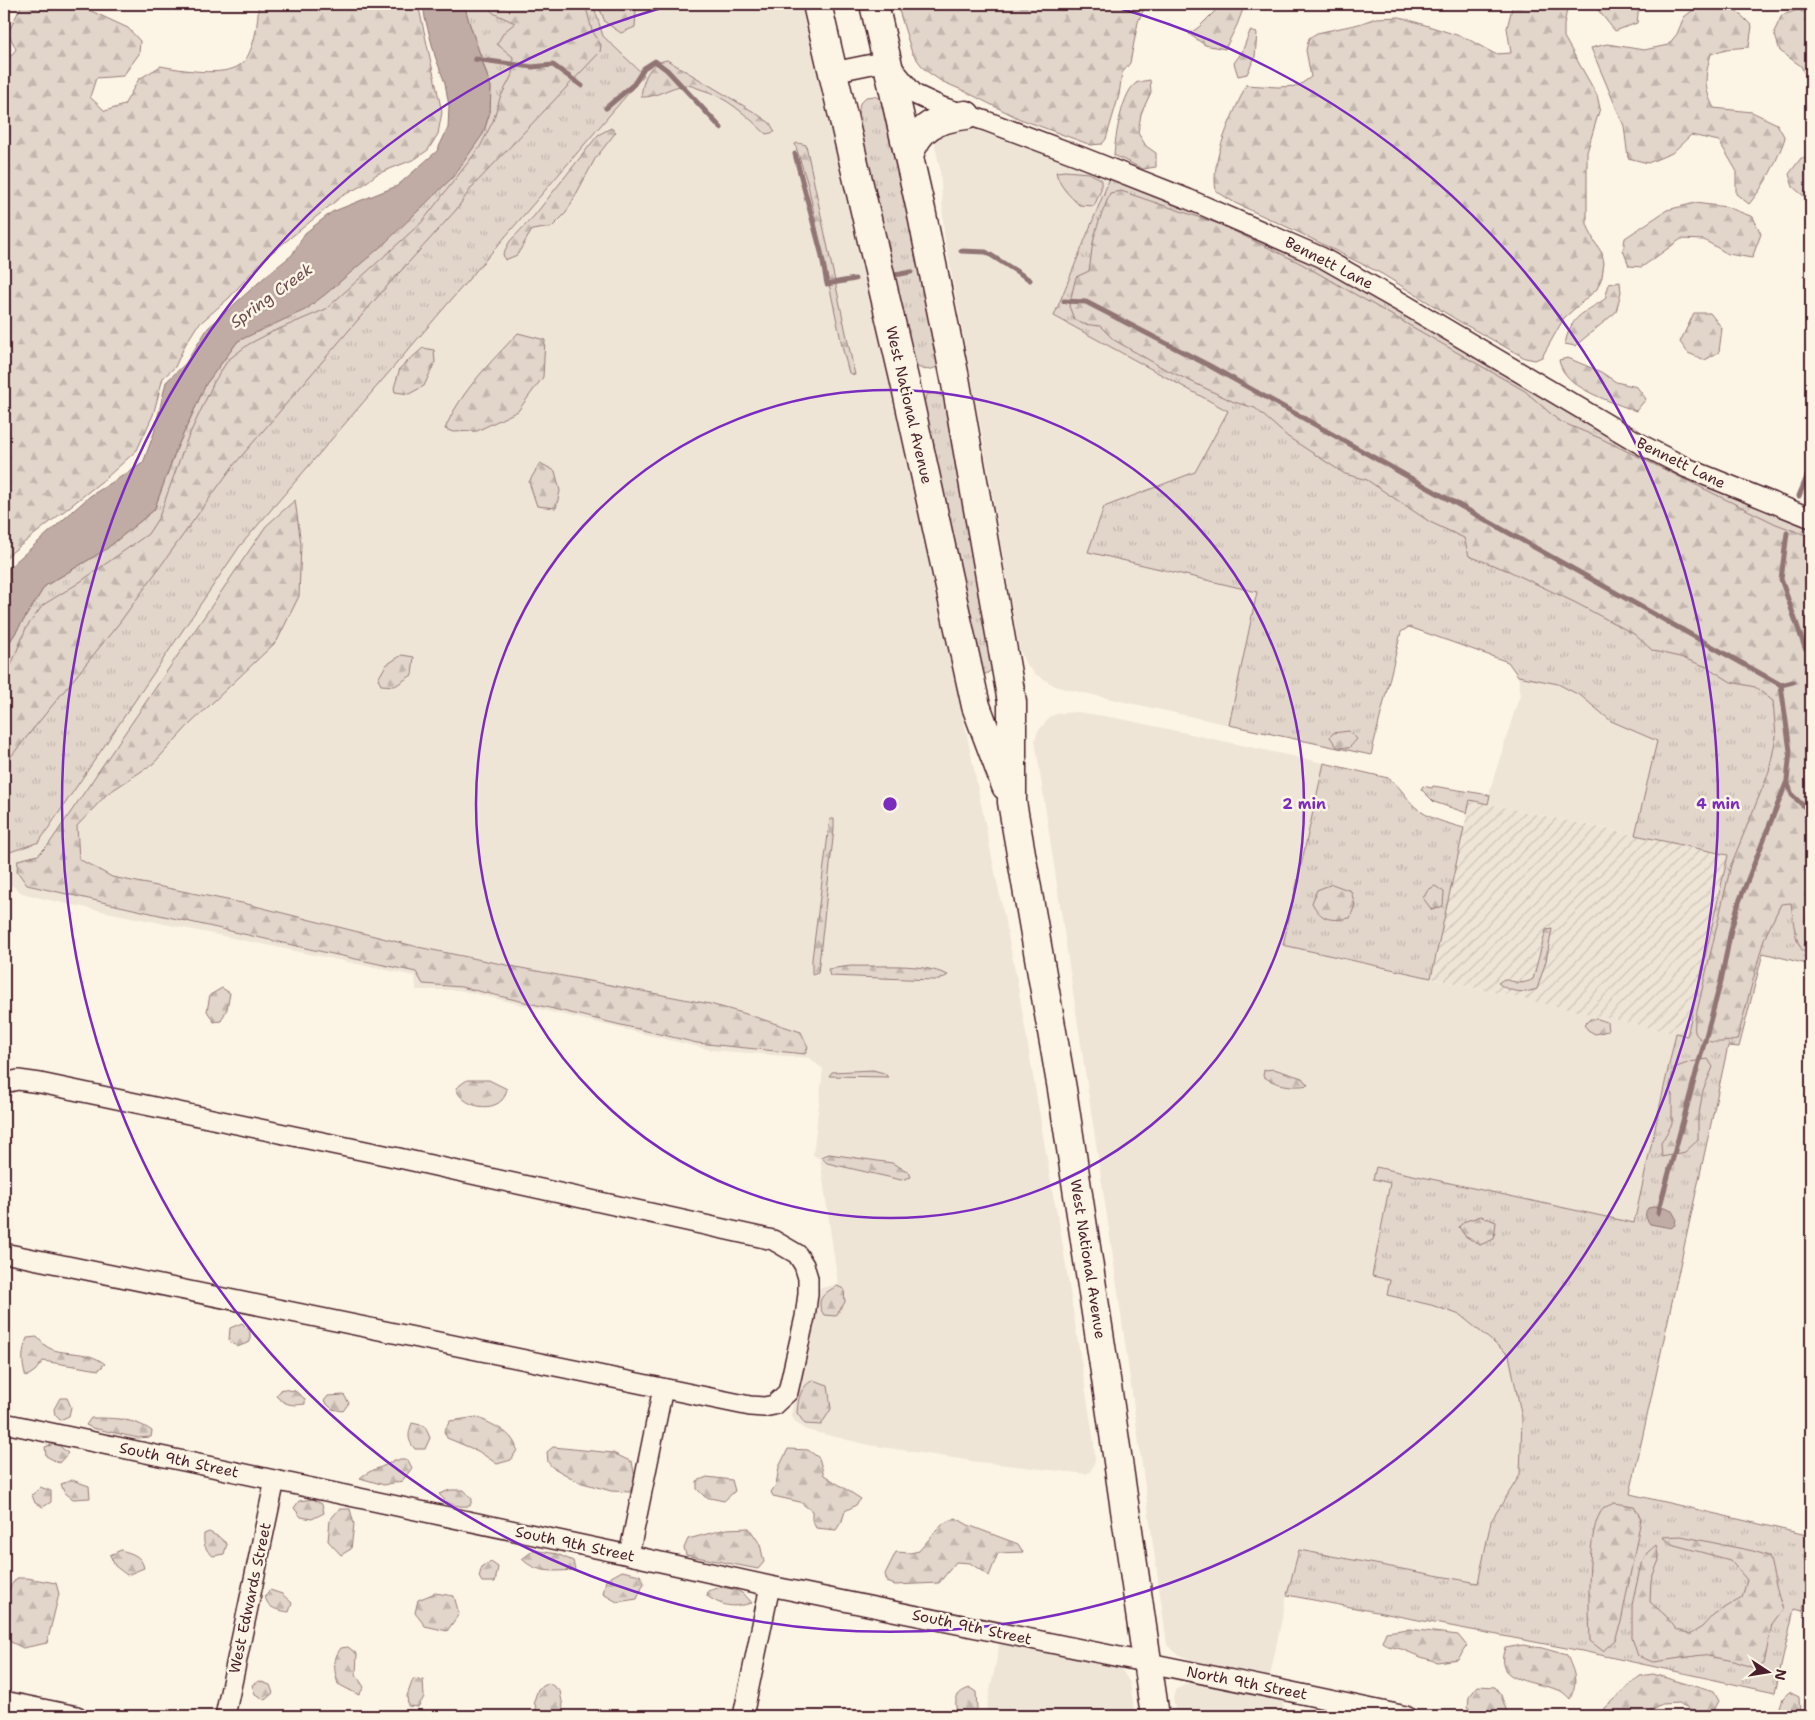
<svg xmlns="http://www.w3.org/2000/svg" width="1815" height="1720" font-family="'Shantell Sans',sans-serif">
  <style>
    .built { fill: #eee5d7 }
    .industrial { fill: url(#industrial-furrows) }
    .grass { fill: url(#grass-tufts); stroke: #967a7a }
    .forest { fill: url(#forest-firs); stroke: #967a7a }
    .water { fill: #c0aca5; stroke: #917474 }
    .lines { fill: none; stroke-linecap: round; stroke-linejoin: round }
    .stream { stroke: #917474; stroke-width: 5 }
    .minor-casing { stroke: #4a1f2b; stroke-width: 22 }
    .primary-casing { stroke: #4a1f2b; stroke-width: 31 }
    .minor { stroke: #fcf5e5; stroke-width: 19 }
    .primary { stroke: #fcf5e5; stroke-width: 28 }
    .ring { fill: none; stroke: #7b2cbf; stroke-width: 2.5 }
    .labels { text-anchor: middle; stroke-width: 5; stroke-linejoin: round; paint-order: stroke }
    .street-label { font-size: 15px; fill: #4a1f2b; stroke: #fcf5e5 }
    .water-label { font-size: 16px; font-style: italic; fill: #6d4950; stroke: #fcf5e5 }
    .centre { fill: #7b2cbf; stroke: #fcf5e5; stroke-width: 2.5 }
    .ring-label { font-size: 15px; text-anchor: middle; font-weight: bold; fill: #7b2cbf; stroke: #fcf5e5; stroke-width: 5; stroke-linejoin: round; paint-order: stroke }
  </style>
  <defs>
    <pattern id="industrial-furrows" width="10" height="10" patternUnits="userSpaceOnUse" patternTransform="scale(1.25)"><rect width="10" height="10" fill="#eee5d7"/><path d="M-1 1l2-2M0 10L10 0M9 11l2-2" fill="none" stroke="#cec4b9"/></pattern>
    <pattern id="grass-tufts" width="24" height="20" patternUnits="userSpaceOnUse" patternTransform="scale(1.25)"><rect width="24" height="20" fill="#e2d5ca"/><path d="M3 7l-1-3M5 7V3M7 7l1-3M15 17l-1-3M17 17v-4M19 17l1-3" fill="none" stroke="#c3b6ae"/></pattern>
    <pattern id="forest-firs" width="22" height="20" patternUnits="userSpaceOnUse" patternTransform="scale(1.25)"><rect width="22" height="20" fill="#e2d5ca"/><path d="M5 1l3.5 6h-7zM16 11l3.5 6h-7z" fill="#c3b6ae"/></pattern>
  </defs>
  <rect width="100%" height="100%" fill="#fcf5e5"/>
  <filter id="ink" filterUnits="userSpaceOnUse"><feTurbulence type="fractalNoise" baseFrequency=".02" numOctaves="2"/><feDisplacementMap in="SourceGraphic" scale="10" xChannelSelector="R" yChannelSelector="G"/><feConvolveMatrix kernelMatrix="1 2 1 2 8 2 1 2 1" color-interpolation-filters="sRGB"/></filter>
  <g filter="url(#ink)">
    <!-- built -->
    <path class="built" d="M593,4H803L826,100L906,450L965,725L1017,980L1054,1200L1058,1216L1094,1442L1095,1461L1091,1471L1086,1474L978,1462L869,1445L806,1430L796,1423L791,1415L793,1404L799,1387L804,1363L817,1289L838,1284L820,1159L813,1155L823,1069L809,1058L711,1050L459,990H416L415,976L44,899L22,893L11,885L5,874L4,854L39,842L240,546L644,75L603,36Z
      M973,126L1110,178L1054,316L1229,411L1195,472L1104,507L1257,592L1229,725L1057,687L1035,674L1025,663L1019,648L979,418L944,235L940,169L935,146L936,139L944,131Z
      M1518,676L1558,684L1581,696L1611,721L1658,741L1635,835L1488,804L1491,786L1520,694Z
      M1078,712L1122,719L1324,763L1283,945L1676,1033L1634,1223L1376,1167L1390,1182L1372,1276L1390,1280L1387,1295L1431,1305L1460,1315L1509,1354L1522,1418L1520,1475L1491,1521L1478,1583L1299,1550L1287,1595L1270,1676L1191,1660L1175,1653L1167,1645L1112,1250L1035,740L1038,731L1051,716L1060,713Z
      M1000,1642L1111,1664L1117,1666L1122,1670L1130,1683L1135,1716H985Z
      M1188,1683L1219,1685L1281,1698L1283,1701L1285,1716H1176L1173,1697L1176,1690Z"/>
    <!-- industrial -->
    <path class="industrial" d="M1470,800L1728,855L1687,1036L1431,978Z"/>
    <!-- grass -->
    <path class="grass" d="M464,4H593L603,36L644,75L240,546L39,842L4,854V651L45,586L105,550L154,510L176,450L206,384L238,341L268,326L483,134L490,112L491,87L469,22Z
      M875,96L881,100L888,115L938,363L937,367C926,372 920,370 912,362L860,133L858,114L860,103L866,97Z
      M1110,178L1222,222L1318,263L1811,526V965L1763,953L1739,1047L1728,1046L1630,1494L1811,1536V1569L1803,1611L1794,1609L1775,1693L1582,1651L1287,1595L1299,1550L1478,1583L1491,1521L1520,1475L1522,1418L1509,1355L1460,1315L1431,1305L1387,1295L1390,1280L1372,1276L1390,1183L1373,1179L1376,1167L1634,1223L1676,1033L1687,1036L1728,855L1635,835L1657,741L1611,721L1581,696L1558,684L1518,676L1508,662L1409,627L1401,632L1371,755L1229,725L1257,592L1088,552L1104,507L1195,472L1228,411L1054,316Z
      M934,393L944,397L948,406L993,665L992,670L986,674H983L923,408L926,395Z
      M1324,763L1388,778C1399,785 1405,796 1414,806C1428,819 1447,823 1464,828L1431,978L1283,945Z
      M1423,786L1432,788L1433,786L1490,795L1488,804L1470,800L1467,813L1434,802L1421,789Z"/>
    <!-- forest -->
    <path class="forest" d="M22,4H76L128,28L140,41L139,54L123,76L96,78L90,97L105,111L124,105L139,79L161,66C180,70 224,77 240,65C254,56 259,19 258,4H418L442,112L438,134L428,150L415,159L377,174L363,185L342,196L264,259L229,298L197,326L185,345L175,367L163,378L153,415L137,450L106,478L11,553L4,561V59L11,56L16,49L8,33Z
      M483,4H585L592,30L601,45L600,52L472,187L456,210L380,294L233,466L120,622L8,760L4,761V683L26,628L43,605L77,584L148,534L159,517L186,442L214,382L228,360L249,344L272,332L326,309L422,222L480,147L493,121L500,98L512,75L513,57L497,44L504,32L515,23L495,14Z
      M598,4H633L636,10L635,27L621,33L605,22Z
      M897,4H1146L1138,22L1130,63L1122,73L1119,95L1106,139L1102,144L1091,145L1020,119L962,90L941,81L925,70L912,53Z
      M1222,4H1245L1237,25L1225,49L1205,45L1189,34L1199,27Z
      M1513,4H1568L1564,25V37L1597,95L1600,108L1587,152V224L1594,241L1602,253L1604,263L1602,277L1597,289L1564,318L1542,357L1535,360L1525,358L1462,323L1382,274L1300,233L1235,203L1216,191C1210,158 1233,115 1246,85L1278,87L1298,86L1311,77L1306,50L1309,38L1317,33L1359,24L1376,18L1400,17L1466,38L1495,54L1511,53L1507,28Z
      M1598,4H1639L1637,23L1615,31L1598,10Z
      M1701,4H1714L1734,8L1752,26L1749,47L1726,49L1711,54C1705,75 1703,88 1714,108L1752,112L1777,124L1785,138C1776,163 1766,184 1749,204L1736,194V170L1719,141L1691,135L1672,153L1648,163L1628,158L1624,126L1591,48L1607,44L1644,50L1668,45L1677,34L1684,17Z
      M1798,10L1811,15V94L1809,84L1801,66L1780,51L1774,32L1782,15Z
      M1250,31L1257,33L1255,57L1247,74L1238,76L1234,63L1242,52Z
      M667,60L754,112L770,123L775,132L766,134C746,115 727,97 700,89C695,87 690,85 685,85C669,87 656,98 641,97C643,80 648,63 667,60Z
      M1150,80L1151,92L1141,114L1138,133L1146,146L1156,153V167L1143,169L1114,155C1115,139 1122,89 1138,82C1142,81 1146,81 1150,80Z
      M611,128L616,132L595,159L566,213L552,227L532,230L517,255L505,260L503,254L510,241L534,216L598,135Z
      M798,143L806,145L855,375L849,373L843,350L808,185L795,144Z
      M1801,158H1811V202L1793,187L1789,174Z
      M1065,171L1089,173L1101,179V190L1094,206L1079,205C1069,195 1059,186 1056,172Z
      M1121,191L1219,224L1300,263L1525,391L1559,421L1602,439L1776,524L1811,537V893C1807,914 1811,936 1811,957C1793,949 1794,920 1791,903L1781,904L1764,939L1737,1040C1725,1042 1700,1046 1695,1032C1694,1029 1695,1024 1695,1020L1731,865L1769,772L1776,737L1773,701L1755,687L1731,682L1707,667L1680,657L1653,651L1634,634L1576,603L1509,571L1469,556L1464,538L1430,522L1367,480L1345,474L1288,437L1255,408L1234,402L1163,368L1114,340L1100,326L1083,324L1074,319L1069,306L1076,277L1089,271C1091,261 1091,252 1093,243C1096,226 1104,209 1110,193Z
      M1695,203L1727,207L1753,217L1761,234L1752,258L1728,254L1704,240L1681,239L1642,267L1629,266L1623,250L1625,238L1667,210Z
      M1620,282L1621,292L1616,312L1575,346L1565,344C1571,315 1583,314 1605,299L1609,284Z
      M1694,313H1710L1722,328L1719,352L1705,360L1688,353L1680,342Z
      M518,333L545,340L543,377L518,411L477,431L453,432L445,429C460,392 491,362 518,333Z
      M423,348L434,350L435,362L424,386L409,394L395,392L394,388L400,368Z
      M1568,358L1601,372L1616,382L1637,387L1646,399L1636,411C1612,402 1563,388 1559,360Z
      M540,463L555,471L560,491L556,508L537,506L529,482Z
      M295,500L301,544L299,596L277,641L188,726L154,763L107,794L77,826L79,859L112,877L247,904L418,947L521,968L710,1004L743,1013L801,1032L808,1047L805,1054L697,1043L461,987L423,984L416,972L314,950L27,885L17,871L18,860L38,855L49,844L266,526Z
      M402,655L414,657L412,675L395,686L381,685L378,679L386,665Z
      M1349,731L1357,739L1349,748L1337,747L1330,737L1333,733Z
      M830,819H834V829L818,973L812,975V959Z
      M1332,884L1351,891L1355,905L1350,918C1330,921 1322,921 1312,903L1317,890Z
      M1435,886L1444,892L1443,906L1432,910L1423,898L1428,890Z
      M1552,929L1546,961L1537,989C1524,994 1509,992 1498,983L1504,979C1514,982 1524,985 1533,979L1546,930Z
      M851,966C883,967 919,962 948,975L940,980H932L830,976L828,969Z
      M222,988L230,993L227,1009L221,1021L214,1022L207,1011L210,995Z
      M1590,1019H1598L1607,1022L1608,1031L1595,1034L1588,1030L1584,1025Z
      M1708,1059L1713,1067L1703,1090L1698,1120V1140L1685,1152L1662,1157L1661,1143L1672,1124V1097L1670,1085L1674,1068L1690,1062Z
      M1274,1069L1302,1078L1308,1085C1294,1088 1274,1085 1263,1076L1264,1070Z
      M873,1070L884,1073L888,1077L829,1076L832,1072Z
      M467,1080H489L507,1089C506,1092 505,1097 502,1100C490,1113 461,1106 456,1088Z
      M829,1154L892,1163L909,1172L911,1177L901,1180L827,1163L821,1157Z
      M1481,1216L1496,1222L1494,1239L1480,1245L1465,1236L1459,1227L1463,1222Z
      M837,1286L844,1289L845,1302L836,1316L824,1315C814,1300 824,1293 837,1286Z
      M242,1323L250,1331V1342L237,1347L229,1340L230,1328Z
      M37,1337C40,1340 43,1344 46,1346C61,1357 85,1348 105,1364L99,1370L43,1361L35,1371L26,1377C21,1363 22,1351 27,1338Z
      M813,1380L828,1385L831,1409L821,1425L805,1424L797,1413C798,1399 800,1387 813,1380Z
      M282,1389L295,1391L305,1399V1404C292,1406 285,1405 276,1396Z
      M344,1395L349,1403L343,1411L332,1409L324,1401L328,1396Z
      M60,1398H67L71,1407L69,1416L60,1420L55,1415L54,1409Z
      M477,1417C492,1425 513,1431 517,1450L511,1460L497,1464L478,1451L447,1438L444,1431L450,1421Z
      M91,1418C113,1418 134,1418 152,1431L151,1437L138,1438L92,1428L86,1425Z
      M412,1423L425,1426L430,1438L425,1449H415C407,1440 408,1434 412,1423Z
      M56,1443L68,1453L59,1463L46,1456L45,1447Z
      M553,1447L613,1453L632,1462L635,1477L630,1492L611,1491L579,1482L552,1467L548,1462L547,1452Z
      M788,1449L808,1450L819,1458L824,1475L861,1499L856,1505L845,1511L842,1521L836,1530L816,1528L812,1520V1511L800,1502L773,1496L771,1492L776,1485L779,1467Z
      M394,1460H408L412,1468L402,1481L384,1485L360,1478C370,1469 384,1468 394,1460Z
      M707,1477L732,1480L735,1491L724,1501L705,1497L697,1489V1481Z
      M72,1480L89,1486L90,1498L73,1499L64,1492L61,1484Z
      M40,1487L51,1491V1502L43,1507L35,1503L32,1495Z
      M450,1490H464L472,1499L470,1506C455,1507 448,1505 439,1494Z
      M313,1499L322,1504L324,1513L312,1519L301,1517L294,1508L299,1501Z
      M1614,1503L1634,1506L1641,1519L1621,1622L1615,1640L1603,1651L1590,1641C1589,1615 1585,1525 1604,1508C1606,1506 1611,1505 1614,1503Z
      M339,1509H350L354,1524L351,1549L341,1555L328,1541L330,1520Z
      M956,1518L968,1525L1018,1544L1023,1552L998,1553L989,1576L970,1563L956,1562L939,1583L895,1585L887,1582L885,1574L896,1552L910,1553L919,1551L942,1524Z
      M749,1528L760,1544L764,1562L758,1569L686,1555L684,1548L688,1539L726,1529Z
      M209,1532L219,1537L227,1544L224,1554L213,1556C205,1550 203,1544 204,1534Z
      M1681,1536L1753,1551L1769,1556C1774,1574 1776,1592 1783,1609L1772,1624L1764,1664L1754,1668L1734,1661L1702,1655L1653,1662L1638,1656L1632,1638V1605L1641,1564L1647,1553L1656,1545L1659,1560L1651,1580L1650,1602L1665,1615L1676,1629L1689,1635L1702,1627L1714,1614L1742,1598L1747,1580L1730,1560L1671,1544L1662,1537Z
      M121,1550C133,1554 141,1555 144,1568L127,1575L115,1566L110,1555Z
      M534,1550L557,1554L573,1561L575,1570C556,1571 537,1574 522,1559Z
      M491,1562L498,1567L495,1582H482L479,1577L482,1566Z
      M622,1571L640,1575L644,1583L637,1599L617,1602L603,1594L606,1580Z
      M17,1578H27L56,1583L59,1594L47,1643L23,1648L9,1641C4,1619 0,1595 17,1578Z
      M721,1587C735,1589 743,1591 752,1603C734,1608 723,1607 707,1596L708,1591Z
      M270,1590L282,1594L292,1603L289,1612C277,1610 267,1609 265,1595Z
      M435,1593L454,1596L459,1614L447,1631L425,1626L415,1613L418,1600Z
      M1409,1629L1458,1635L1467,1646L1458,1659L1437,1662L1421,1657L1401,1649L1388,1646L1382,1642L1386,1632Z
      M1523,1645L1542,1648L1567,1655C1574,1674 1579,1679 1570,1699C1567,1696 1564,1693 1561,1691C1548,1685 1514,1682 1506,1671C1501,1664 1502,1656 1505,1648Z
      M348,1647L357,1654L356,1675L364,1687L359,1695L338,1684C334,1670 332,1660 341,1648Z
      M1653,1674L1714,1692L1719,1701L1714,1710L1699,1713L1678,1703L1662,1704L1651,1710L1648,1716H1600L1604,1708L1640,1676Z
      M413,1679L423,1680L424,1697L418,1707L408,1706L407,1696Z
      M259,1681L270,1685L273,1693L265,1700L255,1694L252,1685Z
      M549,1683L560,1691L563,1707L557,1716H538L534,1701L538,1689Z
      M1478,1686L1495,1687L1501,1695L1508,1715H1478L1468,1707L1469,1697Z
      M970,1688L976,1692L977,1708L973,1716H958C954,1701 954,1693 970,1688Z
      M1789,1692L1799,1697L1800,1716H1777L1783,1698Z"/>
    <!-- water -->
    <path class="water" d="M423,4H464L469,22L491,87L490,112L483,134L453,177L385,243L327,293L305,310L238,341L206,384L176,450L154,510L105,550L45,586L4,651V572L90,496L143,463L154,433L166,382L185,364L208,328L267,275L292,255L305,233L332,212L397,186L437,151L448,128L449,106L445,83L435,56L425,18Z
      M1659,1206L1672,1211L1676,1218L1675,1225L1671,1228L1650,1224C1645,1217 1644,1215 1648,1208Z"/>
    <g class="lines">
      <!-- stream -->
      <path class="stream" d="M475,59L532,67L553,65L582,86
        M606,108L634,84L644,68L655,61L667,70L721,128
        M795,154L821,252L827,284L855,279
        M961,251L986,252L1030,280
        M895,275L911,272
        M1064,301L1086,302L1210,366L1781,685L1793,682
        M1799,496L1811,467
        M1787,533L1781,579L1805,648
        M1781,685L1790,751L1787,781L1792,795L1811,813
        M1658,1213L1721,981L1731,930L1739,902L1787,781"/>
      <!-- minor casing -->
      <g class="minor-casing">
        <path id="minor" d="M833,72L887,61L914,94L942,107L986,121L1079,156L1188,199L1321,257L1404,304L1644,446L1687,468L1811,518
          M4,1083L18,1080L40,1083L399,1158L773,1240L797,1254L804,1265L808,1278V1294L805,1317L788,1392L774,1405L764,1407L750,1406L4,1253
          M4,1423L629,1555L770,1586L1292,1692L1406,1716
          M629,1555L663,1388
          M4,1701L77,1716
          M225,1716L275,1480
          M743,1716L770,1586"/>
      </g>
      <!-- primary casing -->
      <g class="primary-casing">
        <path id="primary" d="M817,4L906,387L976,706L1006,786
          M874,4L921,210L955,378L1012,702V802L1062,1089L1106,1379L1155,1716
          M909,155C920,125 936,119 966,115"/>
      </g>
      <!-- minor -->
      <use href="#minor" class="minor"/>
      <!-- primary -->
      <use href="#primary" class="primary"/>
    </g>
  </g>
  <!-- distance rings -->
  <g class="ring">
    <circle cx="890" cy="804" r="414"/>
    <path d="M1104 4A828 828 0 1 1 676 4"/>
  </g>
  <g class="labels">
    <!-- street labels -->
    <g class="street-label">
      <text transform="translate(1329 263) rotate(27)" y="5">Bennett Lane</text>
      <text transform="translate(909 405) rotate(77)" y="5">West National Avenue</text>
      <text transform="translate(1681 463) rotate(26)" y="5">Bennett Lane</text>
      <text transform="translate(1088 1259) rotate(81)" y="5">West National Avenue</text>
      <text transform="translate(179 1460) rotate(12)" y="5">South 9th Street</text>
      <text transform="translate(575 1544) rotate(12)" y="5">South 9th Street</text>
      <text transform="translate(250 1598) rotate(-78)" y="5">West Edwards Street</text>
      <text transform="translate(972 1627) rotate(12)" y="5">South 9th Street</text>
      <text transform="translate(1247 1683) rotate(11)" y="5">North 9th Street</text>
    </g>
    <!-- water labels -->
    <g class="water-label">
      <text transform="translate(271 295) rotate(-36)" y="6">Spring Creek</text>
    </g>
  </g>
  <circle cx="890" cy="804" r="8" class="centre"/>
  <g class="ring-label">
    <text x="1304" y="809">2 min</text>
    <text x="1718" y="809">4 min</text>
  </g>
  <!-- margin -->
  <rect width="1815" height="1720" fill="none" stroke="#fcf5e5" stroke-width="20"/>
  <rect x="10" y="10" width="1795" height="1700" fill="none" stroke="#4a1f2b" stroke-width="2" filter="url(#ink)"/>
  <!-- north arrow -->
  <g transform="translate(1768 1672) rotate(102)" stroke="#fcf5e5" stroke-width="4" paint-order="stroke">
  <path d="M0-4L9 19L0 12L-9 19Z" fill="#4a1f2b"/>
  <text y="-8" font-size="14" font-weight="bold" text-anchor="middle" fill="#4a1f2b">N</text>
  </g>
</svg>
